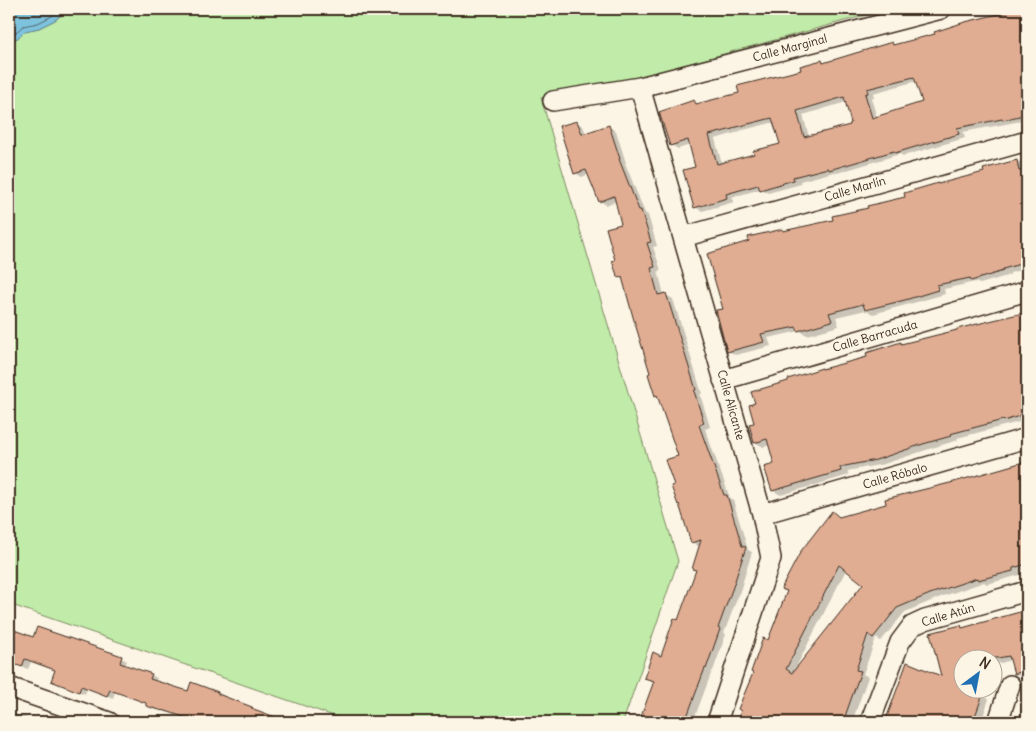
<svg xmlns="http://www.w3.org/2000/svg" width="1036" height="731" font-family="Delius,sans-serif">
  <style>
    .green { fill: #c0eba8; stroke: #7e8a63 }
    .water { fill: #7dc3de; stroke: #638691 }
    .shadow { fill: #0003; fill-rule: evenodd }
    .lines { fill: none; stroke-linecap: round; stroke-linejoin: round }
    .shore { stroke: #55676b; stroke-width: 1 }
    .building { fill: #e0ad93; stroke: #3b2a1e; fill-rule: evenodd }
    .street-casing { stroke: #3b2a1e; stroke-width: 22 }
    .street { stroke: #fcf5e5; stroke-width: 19 }
    .labels { text-anchor: middle; stroke-width: 4.5; stroke-linejoin: round; paint-order: stroke }
    .street-label { font-size: 12px; fill: #3b2a1e; stroke: #fcf5e5 }
  </style>
  <rect width="100%" height="100%" fill="#fcf5e5"/>
  <filter id="ink" filterUnits="userSpaceOnUse"><feTurbulence type="fractalNoise" baseFrequency=".02" numOctaves="2"/><feDisplacementMap in="SourceGraphic" scale="10" xChannelSelector="R" yChannelSelector="G"/><feConvolveMatrix kernelMatrix="1 2 1 2 8 2 1 2 1" color-interpolation-filters="sRGB"/></filter>
  <g filter="url(#ink)">
    <!-- green -->
    <path class="green" d="M69,9H888L640,77L541,98L678,561L623,722H351L9,604V41L14,40L25,31L39,28L55,20Z"/>
    <!-- water -->
    <path class="water" d="M9,9H69L55,20L39,28L25,31L18,38L9,41Z"/>
    <!-- shadow -->
    <path class="shadow" d="M1007,9H1027V120L963,132L965,138L903,156L900,154L837,173L834,172L800,181L801,184L768,193L761,189L732,197L734,202L702,211L695,207L697,168L690,145L678,149L671,145L694,102L700,105L740,94L802,70L822,61L825,63L892,43L895,45L937,35L1008,13ZM917,81L923,103L877,118L871,98L874,97L873,93ZM846,102L853,124L852,125L809,137L803,115ZM775,122L781,145L756,155L722,164L715,139L739,132V131Z
      M576,122L583,126L586,134L609,127L616,131L626,163H625L645,213L648,215L657,246L653,247L661,270L658,271L664,295H666L673,299L702,394H700L710,427L705,429L730,498L733,500L748,550L752,552L740,591L724,633L726,634L713,671H712L693,722H640L655,682L645,677L662,657L679,621L697,570L701,546H698L692,542L676,485L679,457L659,397L656,395L652,374L624,281L619,277L617,261L623,225L617,201L606,205L600,201L589,174L582,177L575,173Z
      M1027,160V268L1010,273V275L980,284L975,282L944,289L945,294L913,303L873,314L866,310L836,317L839,326L807,335L800,331L768,338L771,346L736,355L728,351L724,309L783,230L786,232L835,221L869,209L907,198L940,185L986,173L1016,161L1019,162Z
      M1027,313V420L957,438L958,440L932,448L884,464L847,471L849,475L781,495L773,491L776,465L770,445L763,447L755,442L756,423L868,358L900,343L903,345L973,326Z
      M1027,462V570L1020,572V575L987,584L984,582L938,598L905,612L881,641L876,638L863,674L868,677L852,722H738L768,642L832,513L840,517L888,505L954,483ZM846,570L865,584L795,669Z
      M1027,612V675L1021,677L1015,673L1011,660L994,665V658H964V681L952,684L982,695L989,699L981,722H886L896,694L943,678L961,627L964,629Z
      M9,630L34,639L121,658L127,661L125,666L151,675L157,678L155,682L189,693H218L257,711L285,722H197L169,712V713L153,708L147,705V703L115,692L113,698L87,688L85,694L52,681L56,671L31,662L28,669L9,662Z
      M1023,703L1027,704V722H1017Z
      M9,712L38,722H9Z"/>
    <g class="lines">
      <!-- shore -->
      <path class="shore" d="M9,36L15,33L23,26L38,23L52,16L60,9"/>
    </g>
    <!-- building -->
    <path class="building" d="M1006,9H1027V114L1003,120L1002,119L957,128L959,134L895,153L894,151L829,170L828,168L793,177L794,180L760,190L758,185L726,194L727,198L694,208L683,170L695,167L688,140L670,146L659,112L694,100L696,104L739,93L737,86L801,70L800,66L822,60L823,63L892,42L893,45L935,34L934,32L965,22L1007,12ZM914,77L922,102L872,118L865,94L868,93L867,89ZM844,97L851,123H850V125L804,137L797,111ZM772,118L780,144L753,151L754,154L717,164L709,135L733,129V128Z
      M577,121L582,134L609,125L620,159H619L639,210H641L651,242L647,243L655,267L651,268L658,295L666,293L696,390L694,391L704,423L699,425L724,495H727L742,546L746,547L733,587L718,628L720,629L706,669L705,668L685,722H639L654,681L644,678L653,652L661,656L674,618L678,620L696,570L692,569L701,540L691,543L679,504L678,505L671,486L674,485L665,460L678,456L657,395L655,396L648,374L650,373L633,317L622,277L618,278L612,261L615,260L606,228L621,224L614,196L599,202L586,170L574,174L559,126Z
      M1017,160L1019,171L1027,169V262L1003,269V271L971,281L970,278L937,285L938,290L905,300L865,310L863,304L829,313L832,321L798,331L796,327L761,334L764,342L727,352L716,310L723,309L707,254L749,241L748,237L783,229V231L833,220L832,216L868,208L867,206L905,197L904,193L938,183V184L984,172L983,169Z
      M1027,312V365L1022,366L1027,381V404L1022,405L1025,414L1004,421L1003,420L950,434L951,436L923,444L876,460L840,467L841,471L772,491L764,467L774,464L767,439L754,443L749,424L754,423L749,405L755,403L751,392L788,381V379L822,368V369L867,357L866,353L901,342V344L957,330V329L973,325Z
      M1027,461V564L1013,568V571L978,580L977,578L930,594L897,608L873,638L868,634L856,670L861,671L843,722H737L741,711L738,709L753,673L751,672L763,638L768,640L787,591L781,589L801,551L832,511L839,517L886,504L885,499L954,482ZM839,565L863,584L792,673L786,669Z
      M1027,610V670L1014,674L1009,656L998,658H964V678L960,686L964,687V688H968L983,694L973,722H885L907,662L941,676L930,633L961,625L962,628Z
      M37,627L122,656L120,663L152,674L150,679L188,691L191,682L218,692V694L252,707L251,708L286,721L285,722H198L163,710V711L146,706V703L110,690L107,696L81,686L79,692L51,681L55,670L25,659L22,667L9,662V628L33,637Z"/>
    <g class="lines">
      <!-- street casing -->
      <g class="street-casing">
        <path id="street" d="M640,87L762,514L771,558L717,722
          M553,101L640,87L941,9
          M683,237L1027,141
          M723,380L1027,291
          M762,514L1027,438
          M9,687L109,722
          M870,722L900,642L912,626L925,620L1027,591
          M998,722L1010,685"/>
      </g>
      <!-- street -->
      <use href="#street" class="street"/>
    </g>
  </g>
  <g class="labels">
    <!-- street labels -->
    <g class="street-label">
      <text transform="translate(790 48) rotate(-15)" y="4">Calle Marginal</text>
      <text transform="translate(855 189) rotate(-16)" y="4">Calle Marlín</text>
      <text transform="translate(875 336) rotate(-16)" y="4">Calle Barracuda</text>
      <text transform="translate(731 405) rotate(74)" y="4">Calle Alicante</text>
      <text transform="translate(895 476) rotate(-16)" y="4">Calle Róbalo</text>
      <text transform="translate(948 615) rotate(-17)" y="4">Calle Atún</text>
    </g>
  </g>
  <!-- margin -->
  <rect width="1036" height="731" fill="none" stroke="#fcf5e5" stroke-width="30"/>
  <rect x="15" y="15" width="1006" height="701" fill="none" stroke="#3b2a1e" stroke-width="2" filter="url(#ink)"/>
  <!-- north arrow -->
  <g transform="translate(978 674) rotate(32)"><circle r="24" fill="#fcf5e5" stroke="#afa495"/>
  <path d="M0-4L9 19L0 12L-9 19Z" fill="#1f6fb2"/>
  <text y="-8" font-size="14" font-weight="bold" text-anchor="middle" fill="#3b2a1e">N</text>
  </g>
</svg>
